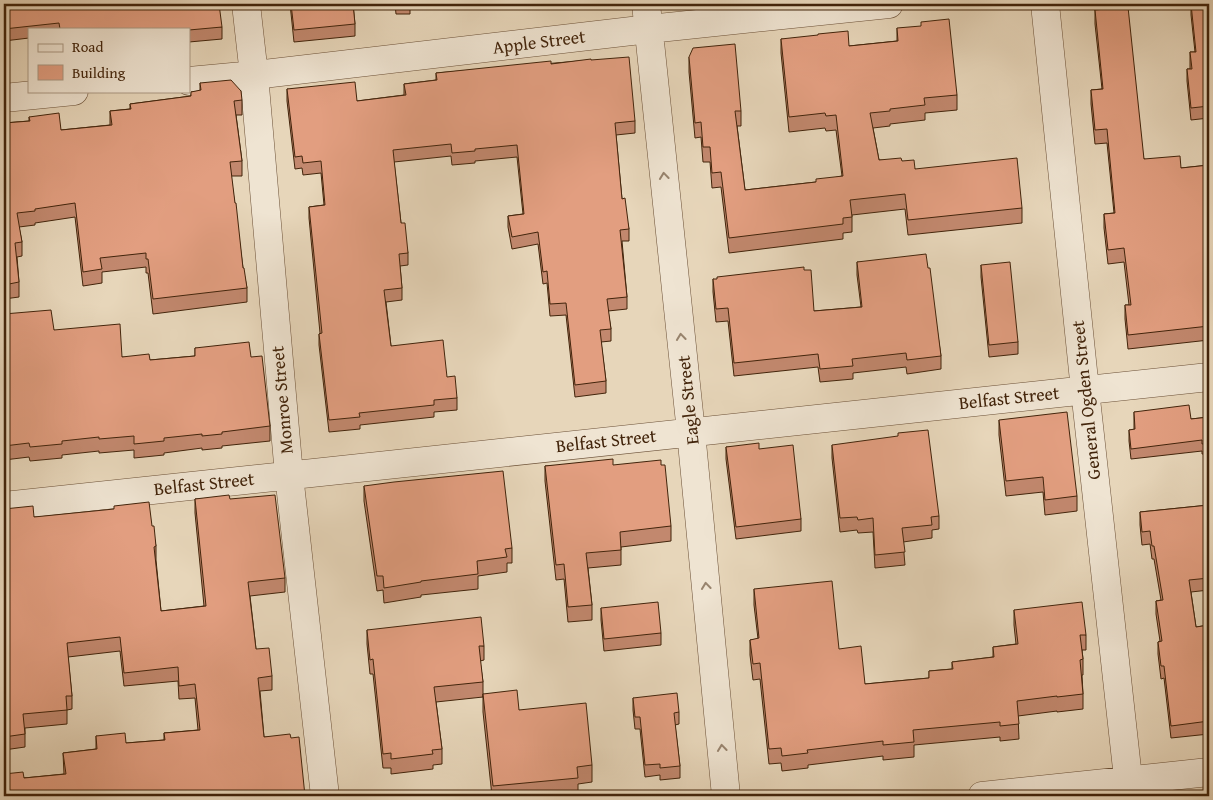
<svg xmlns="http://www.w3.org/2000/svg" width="1213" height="800" font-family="'Gentium Book Plus',serif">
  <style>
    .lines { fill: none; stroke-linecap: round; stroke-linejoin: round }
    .minor-casing { stroke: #6b5037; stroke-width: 29 }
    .minor { stroke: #efe4d2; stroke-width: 28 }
    .wall { fill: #c2886e; stroke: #42240b }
    .building { fill: #e29e80; stroke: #42240b }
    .oneway { stroke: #98846e }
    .labels { text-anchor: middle; stroke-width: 4; stroke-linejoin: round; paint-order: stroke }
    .street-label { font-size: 18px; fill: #42240b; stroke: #efe4d2 }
  </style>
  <rect width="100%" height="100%" fill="#e7d6ba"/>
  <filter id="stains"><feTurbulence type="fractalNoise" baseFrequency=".004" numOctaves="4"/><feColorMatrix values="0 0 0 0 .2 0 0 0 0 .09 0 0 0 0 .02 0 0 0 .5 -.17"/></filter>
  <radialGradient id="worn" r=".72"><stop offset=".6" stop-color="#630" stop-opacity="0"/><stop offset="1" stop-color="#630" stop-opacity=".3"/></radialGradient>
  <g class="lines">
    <!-- minor casing -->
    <g class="minor-casing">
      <path id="minor" d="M246,4L254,75L289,475L325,796
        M646,4L691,432L726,796
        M1045,4L1085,390L1130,796
        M189,81L254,75L649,29L889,4
        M4,98L74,91
        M4,506L1209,377
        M982,796L1209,772"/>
    </g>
    <!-- minor -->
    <use href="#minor" class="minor"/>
  </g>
  <!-- wall -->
  <path class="wall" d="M4,4L222,27V39L189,42V29H29V38L4,41Z
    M290,4H353L355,24V36L294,42Z
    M395,4H442L410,7V14H396Z
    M1191,4H1209V118L1191,120L1187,81V69H1190V52H1195L1191,15Z
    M1095,10L1144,159L1181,168L1209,165V340L1128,349L1125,319V305H1129L1124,262L1108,264L1104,228V214L1114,213L1107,143L1095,144L1091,104V90L1102,89L1095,24Z
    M897,28L957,95V110L925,113V120L890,124V126L873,128L879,160L902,161L915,169L1022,208V223L908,235L905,209L852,215V232L843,233V239L729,253L721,187L712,188L710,162H703L701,137L695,138L689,72V57L741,111V126H737L745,190L816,182L842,176L836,130L826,131L825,128L789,132L781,53V39L849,46L897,41Z
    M591,60L635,121V133L616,135L622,199L629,229V241H622L627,297V309L608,311L611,329V341L601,342L606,381V393L575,397L566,315L550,316L547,283L543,284L538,244L512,249L508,227V216L523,214L517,157L475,161V163L452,165L451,156L394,162L401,223L408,253V265L400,266L402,288V300L386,302L391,346L447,377L457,398V410L434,412V417L360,425V429L329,432L319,345V334L320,333L309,218V207L324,205L321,173L303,175L302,168L295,169L287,101V89L357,101L404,95V84L436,80V73Z
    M200,83L242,100V115H236L242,161V176H231L243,268L247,288V302L153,314L148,273H146V267L102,272V283L83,286L75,217L35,223V225L19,227L22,242V256L17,257L19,282V297L4,299V123L29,121V117L61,130L110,125V111L130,109V104L191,96V92L200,91Z
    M857,262L928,268L941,356V369L907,374L906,367L853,373V379L820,382L818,367L734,376L728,321L716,322L713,292V279L814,311L861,307L857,275Z
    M981,265L1018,342V354L989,357L981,277Z
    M4,314L54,330L122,357L150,360L195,356V348L251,357L270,426V441L222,446V448L202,450V448L164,453V455L134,458V450L99,453V451L62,455V458L30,461L29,457L4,460Z
    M1134,412L1191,419L1209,417V454H1202V451L1131,459L1129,441V430H1134Z
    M999,420L1077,496V511L1045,515L1043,492L1006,496L999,435Z
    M832,445L939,516V529L932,530V538L903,542L905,565L875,568L873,532L858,533L857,530L840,532L832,458Z
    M726,447L759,449L801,519V531L736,539L726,459Z
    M613,465L671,526V541L621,547V565L588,568L592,605V620L568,622L564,579L556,580L545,481V466Z
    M364,486L512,548V563H507V572L478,576V589L421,595V597L384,603L383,590L377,591L364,501Z
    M195,499H230L285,578V592L250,596L256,649L272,676V690L260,691L264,737L291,738L305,796L24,778L64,774L63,753L96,749V736L126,743L164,740V733L198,730L195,698L179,699L178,681L124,686L120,651L68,657L72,696V709L67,710V724L25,728V747L4,750V509L34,517L152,526L156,546V560L161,611L204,606L195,513Z
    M1209,505V590L1191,592L1196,627L1209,625V673H1208L1209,679V734L1171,738L1164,678L1161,679L1158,654V642L1160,641L1156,614V601L1161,600L1154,559H1152L1150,544L1142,545L1140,525V512Z
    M754,589L839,649L865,684L929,678V671L952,669V662L993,657V647L1016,644L1014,625V610L1086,635V650H1082L1083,659V675H1082L1083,694V709L1057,712V711L1018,716L1019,739L1000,741V737L914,745V757L883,760V756L808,765V768L782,771L781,763L769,764L760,679L753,680L750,655V640L758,639L754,605Z
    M601,608L661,633V645L604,651L601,620Z
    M367,630L484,646V660L480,661L483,682V697L436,702L442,749V764L433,765V769L391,774V768H383L373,674H370L367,644Z
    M483,694L519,710L592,765V782L578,784V795L566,796H492L483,712Z
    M633,698L679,712V724L675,725L680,766V778L660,780V775L645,777L640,729H635L633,710Z"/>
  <!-- building -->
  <path class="building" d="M4,4H219L222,27L189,30V29H60L59,23L4,29Z
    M291,4H353L355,24L294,30Z
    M1191,4H1209V106L1191,108L1187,69H1192L1190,52H1196Z
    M1128,7L1144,159L1180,156L1181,168L1209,165V326L1128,335L1125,305H1131L1124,248L1108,250L1104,214L1115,213L1107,129L1095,130L1091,90L1103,89L1095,10Z
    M949,19L957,95L924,98L925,105L890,109V111L870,113L879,160L901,158L902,161L914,160L915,169L1017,158L1022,208L908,220L905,194L850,200L852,217L843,218V224L729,238L721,172L712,173L710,147H703L701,122L695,123L689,57L693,48L735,44L741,111H735L745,190L816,182V179L843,176L836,115L826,116L825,113L789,117L781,39L818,35V34L848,31L849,46L898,41L897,28L921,26V22Z
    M629,57L635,121L615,123L622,199L625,198L629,229L620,230L627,297L607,299L611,329L600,330L606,381L575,385L566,303L550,304L547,271L543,272L538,232L512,237L508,216L524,214L517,145L475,149V151L452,153L451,144L393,150L401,223H405L408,253L399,254L402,288L384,290L391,346L443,340L447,377L455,376L457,398L434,400V405L359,413L360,417L329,420L319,334L322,333L309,207L325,205L321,161L303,163L302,156L295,157L287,89L355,82L357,101L406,95L404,84L437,80L436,73L551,61V64L591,59V60Z
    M231,80L241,91L242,100L234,101L242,161L230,162L235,203H236L243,268H244L247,288L153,299L148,259H146V253L100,258L102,269L83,272L75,203L35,209V211L17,213L22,242L15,243L19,282L4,285V123L30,121L29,117L59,113L61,130L112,125L110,111L131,109L130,104L191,96V92L201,90L200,83Z
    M926,254L928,268H930L941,356L907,360L906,353L852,359L853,366L820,369L818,354L734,363L728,308L716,309L713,279H717V277L804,267V270H811L814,311L862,307L857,262Z
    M1010,262L1018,342L989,345L981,265Z
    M51,310L54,330L120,324L122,357L149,354L150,360L195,356V348L249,342L251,357L262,356L270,426L222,432V434L202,436V434L164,438V441L134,444V436L99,439V437L62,441V444L30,447L29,443L4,446V314Z
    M1189,405L1191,419L1209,417V443L1202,444V440L1131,449L1129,430L1135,429L1134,412Z
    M1067,412L1077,496L1045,500L1043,477L1006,481L999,420Z
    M928,430L939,516L931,517L932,525L902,528L905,552L875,555L873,518L858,520L857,517L840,518L832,445L898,436V433Z
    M759,443V449L793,445L801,519L736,527L726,447Z
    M613,459V465L661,460V465H665L671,526L620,532L621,550L586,553L592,605L568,607L564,564L556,565L545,466Z
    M503,471L512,548L505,549L507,557L477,561L478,574L421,581V582L384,588L383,576H377L364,486L394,482Z
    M229,495L230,499L275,495L285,578L248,582L256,649L269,648L272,676L258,678L264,737L290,734L291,738L299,737L305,796H4V774L23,772L24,778L66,774L63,753L97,749L96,736L125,733L126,743L165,740L164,733L200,730L195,684L179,686L178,667L124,673L120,637L67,643L72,696H66L67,710L23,714L25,734L4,737V509L33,506L34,517L114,509V506L149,502L152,526H154L156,546L154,547L161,611L206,606L195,499Z
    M1209,505V578L1189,580L1196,627L1209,625V660L1207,661L1209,679V721L1171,726L1164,666H1161L1158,642L1162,641L1156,601L1163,600L1154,546H1152L1150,531L1142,532L1140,512Z
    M832,581L839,649L861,646L865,684L929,678V671L953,669L952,662L994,657L993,647L1018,644L1014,610L1082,602L1086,635H1080L1083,659L1080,660L1083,694L1057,697V696L1017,701L1019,724L1000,726V722L913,730L914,742L883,745V741L807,750L808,753L782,756L781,748L769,749L760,663L753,664L750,640L759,638L754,589Z
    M658,602L661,633L604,639L601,608Z
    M481,617L484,646H479L483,682L434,687L442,749L432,750L433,754L391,759V753L383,754L373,659L370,660L367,630Z
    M517,690L519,710L586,703L592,765L577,767L578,778L493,786L483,694Z
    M677,693L679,712L674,713L680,766L660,768V764L645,765L640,717H635L633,698Z
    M1104,791V796H1061Z"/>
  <!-- one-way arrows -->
  <defs><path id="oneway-chevron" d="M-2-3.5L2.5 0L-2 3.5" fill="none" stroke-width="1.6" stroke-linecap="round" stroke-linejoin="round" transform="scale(1.25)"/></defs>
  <g class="oneway">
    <use href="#oneway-chevron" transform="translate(664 176) rotate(-96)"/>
    <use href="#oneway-chevron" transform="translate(681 337) rotate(-96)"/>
    <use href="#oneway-chevron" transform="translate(706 586) rotate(-96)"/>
    <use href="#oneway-chevron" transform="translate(722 748) rotate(-96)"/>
  </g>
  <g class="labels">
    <!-- street labels -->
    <g class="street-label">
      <text transform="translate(539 42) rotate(-7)" y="6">Apple Street</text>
      <text transform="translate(1009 398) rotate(-6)" y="6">Belfast Street</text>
      <text transform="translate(282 400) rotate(-95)" y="6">Monroe Street</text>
      <text transform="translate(688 400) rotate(-96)" y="6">Eagle Street</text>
      <text transform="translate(1086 400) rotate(-96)" y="6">General Ogden Street</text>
      <text transform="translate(606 441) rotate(-6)" y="6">Belfast Street</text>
      <text transform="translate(204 484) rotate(-6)" y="6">Belfast Street</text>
    </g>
  </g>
  <!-- margin -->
  <rect width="1213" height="800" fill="none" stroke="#e7d6ba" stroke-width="20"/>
  <rect x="5" y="5" width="1203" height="790" fill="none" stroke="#42240b" stroke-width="2.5"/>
  <rect x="10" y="10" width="1193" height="780" fill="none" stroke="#42240b"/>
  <!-- legend -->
  <rect x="28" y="28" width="162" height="65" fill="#efe4d2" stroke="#aa9782"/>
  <rect x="38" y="44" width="25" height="8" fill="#efe4d2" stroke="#aa9782"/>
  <text x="72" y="52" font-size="15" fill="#42240b">Road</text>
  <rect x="38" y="65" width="25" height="15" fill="#e29e80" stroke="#aa9782"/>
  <text x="72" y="78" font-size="15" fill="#42240b">Building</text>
  <rect width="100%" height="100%" filter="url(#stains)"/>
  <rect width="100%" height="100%" fill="url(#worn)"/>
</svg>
